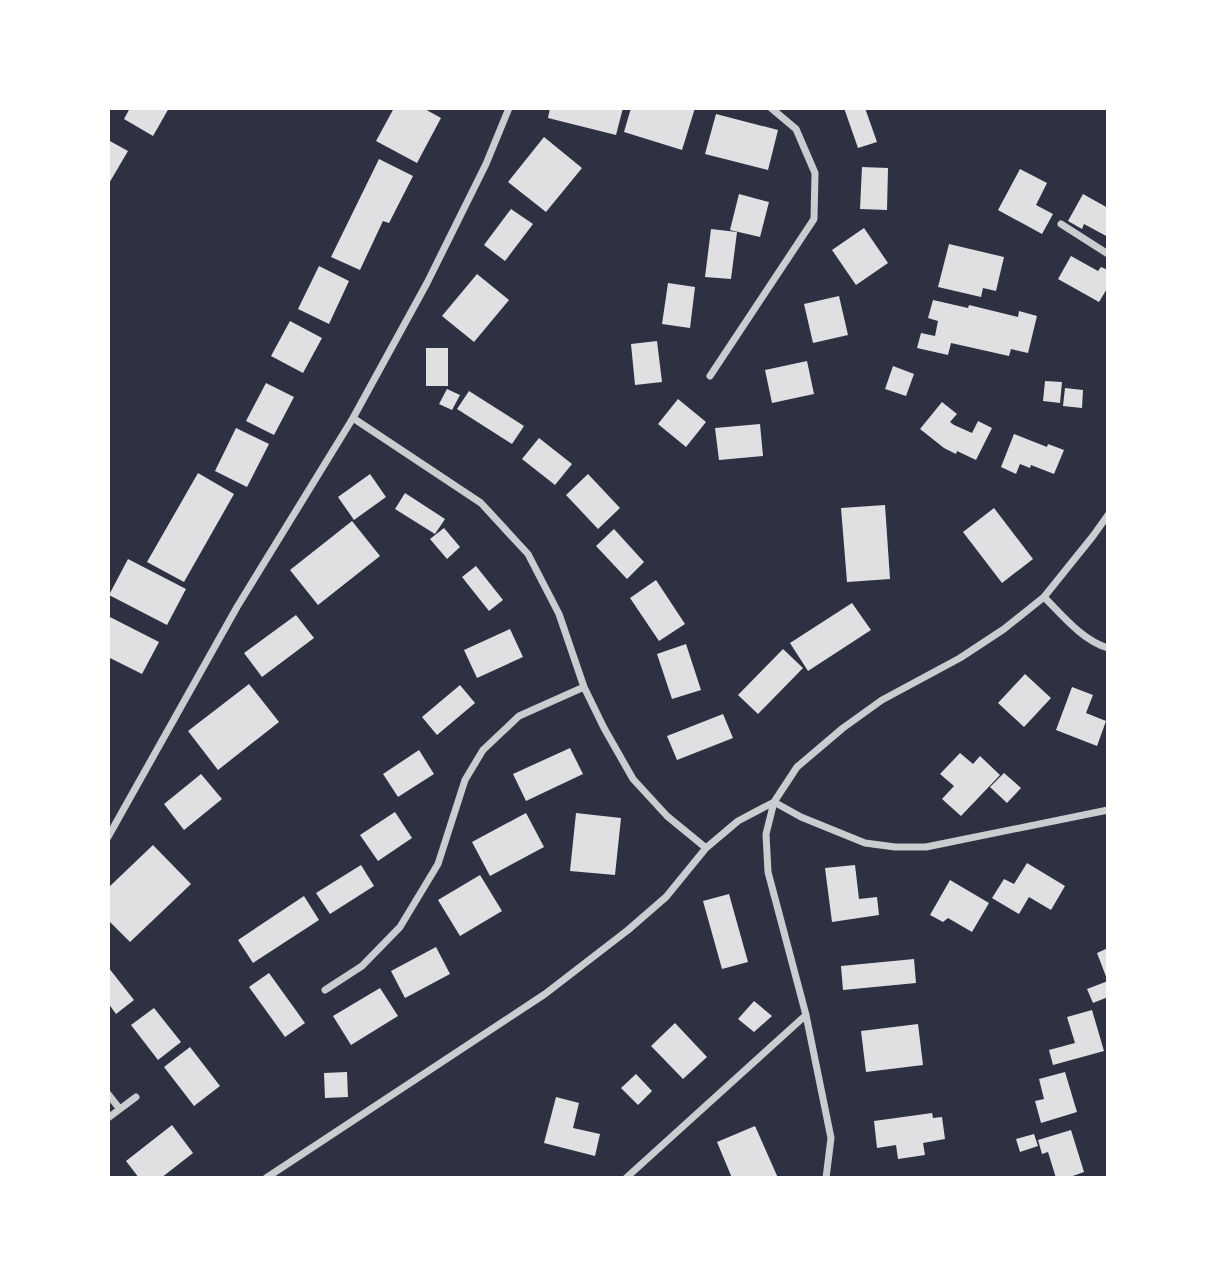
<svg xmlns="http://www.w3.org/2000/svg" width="1216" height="1286" font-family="Karla,sans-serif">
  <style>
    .building { fill: #e0e0e3 }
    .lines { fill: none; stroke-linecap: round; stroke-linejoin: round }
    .minor { stroke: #caccd0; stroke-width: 7 }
  </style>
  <rect width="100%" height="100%" fill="#2d3142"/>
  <!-- building -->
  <path class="building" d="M130,108H169L153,136L124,119Z
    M394,108H423L441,118L417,163L376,141Z
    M550,108H623L616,135L548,118Z
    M631,108H695L682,150L624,132Z
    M844,108H865L877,142L858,148Z
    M716,114L778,130L768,170L705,154Z
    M544,137L582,168L546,212L508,182Z
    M108,140L128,151L108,185Z
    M379,159L413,176L389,223L383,221L360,270L331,257Z
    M862,167L888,168L887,210L860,209Z
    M1020,169L1047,183L1036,205L1053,214L1042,234L998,210Z
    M739,194L769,202L760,237L730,230Z
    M1083,194L1108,208V237L1084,224L1082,229L1068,221Z
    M511,209L533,224L505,261L484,245Z
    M864,228L888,263L856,285L832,250Z
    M711,229L737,232L731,279L705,277Z
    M949,244L1004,257L996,291L983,288L981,297L938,287Z
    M1071,256L1098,271L1101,267L1108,270V287L1099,302L1058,279Z
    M319,266L349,281L329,324L298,309Z
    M477,274L509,300L474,342L442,316Z
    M668,283L695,287L690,328L662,324Z
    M839,296L848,335L813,343L804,304Z
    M933,300L968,308L969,305L1018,317L1019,311L1037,316L1028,353L1011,349L1009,356L951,343L948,355L917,348L921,333L935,336L938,321L928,318Z
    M290,321L322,338L303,373L271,356Z
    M657,341L662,382L635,385L631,344Z
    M426,348H448V386H426Z
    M807,361L814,394L772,403L765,370Z
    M893,366L914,374L906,396L885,389Z
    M1045,381L1062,382L1060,403L1043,401Z
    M266,383L294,397L274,435L246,421Z
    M1065,388L1083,390L1082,408L1063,406Z
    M447,389L460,395L452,410L439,404Z
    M469,391L524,426L512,444L457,409Z
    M678,399L706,422L686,447L658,424Z
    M942,402L957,414L950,422L954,425L972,433L978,421L992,428L976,460L957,451L956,454L944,448L920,429Z
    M760,424L763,456L719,460L715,428Z
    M236,428L269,444L247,487L215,471Z
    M1014,434L1047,447L1048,444L1064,450L1054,474L1031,465L1030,468L1020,464L1016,474L1001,467Z
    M539,438L572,464L555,485L522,459Z
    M198,473L234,494L184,582L147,562Z
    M370,474L386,497L354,520L338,497Z
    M588,474L620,508L598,529L566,495Z
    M405,493L445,519L435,534L395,509Z
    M885,505L890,579L847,582L841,508Z
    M994,508L1033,559L1002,583L963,532Z
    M352,521L380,556L318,605L290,570Z
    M444,528L460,547L447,559L430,539Z
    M614,529L644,562L627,579L596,546Z
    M128,559L186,589L167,625L109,595Z
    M476,566L503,600L489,611L462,577Z
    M656,580L685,624L659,641L630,598Z
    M852,603L871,630L808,671L790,643Z
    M296,615L314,638L262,677L244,653Z
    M108,616L159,642L142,674L108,657Z
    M510,629L523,657L477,678L464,650Z
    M686,644L701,690L672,699L657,654Z
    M783,649L803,668L758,714L738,695Z
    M1025,674L1051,698L1024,727L998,703Z
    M249,684L279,722L218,770L188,731Z
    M460,685L475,703L437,735L422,717Z
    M1072,687L1093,695L1086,713L1106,721L1097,746L1056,730Z
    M723,714L733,738L677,760L667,736Z
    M570,748L583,774L526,801L513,774Z
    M419,750L434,774L398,797L383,774Z
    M960,753L973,764L980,756L1000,775L961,816L942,799L954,786L940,774Z
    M1004,773L1021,788L1007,803L990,787Z
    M201,774L222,799L184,830L164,804Z
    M395,812L412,838L378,861L360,835Z
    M526,813L544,847L490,876L472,842Z
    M576,813L621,818L615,875L570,871Z
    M153,845L191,884L130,942L108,920V888Z
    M1027,863L1065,886L1051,910L1029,897L1019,914L992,898L1004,879L1014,884Z
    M361,865L374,886L330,914L316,893Z
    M855,865L859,899L877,897L879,915L832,922L825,868Z
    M480,875L502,911L460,936L438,900Z
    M950,880L989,903L972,932L948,918L943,922L930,915Z
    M729,894L748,962L722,969L703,901Z
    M304,896L319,920L253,963L238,940Z
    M436,947L450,974L405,998L391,971Z
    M1108,948V979H1107L1097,953Z
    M914,959L916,983L843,990L841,966Z
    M108,967L134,1000L116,1014L108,1003Z
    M269,973L305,1023L285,1037L249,987Z
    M1108,981V997L1093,1003L1087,989Z
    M380,988L398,1016L351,1045L333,1016Z
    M754,1001L772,1016L754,1032L738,1019Z
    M154,1008L181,1042L158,1060L131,1025Z
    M1092,1010L1104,1051L1053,1065L1049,1050L1075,1043L1067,1017Z
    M675,1023L707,1057L683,1079L651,1046Z
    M918,1024L923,1065L866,1072L861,1031Z
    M190,1047L220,1086L194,1106L164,1067Z
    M347,1072L348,1097L325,1098L324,1073Z
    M1065,1072L1077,1112L1041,1123L1035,1101L1044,1099L1039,1079Z
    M636,1074L652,1091L638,1105L621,1088Z
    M556,1097L579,1103L573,1128L600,1134L595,1156L544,1143Z
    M932,1113L933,1118L942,1117L945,1139L923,1143L925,1155L898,1159L896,1145L877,1148L874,1121Z
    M172,1125L193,1153L161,1178H139L126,1161Z
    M755,1126L778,1178H732L717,1142Z
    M1071,1130L1084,1172L1067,1178H1056L1048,1152L1042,1154L1038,1140Z
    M1034,1134L1038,1146L1020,1152L1016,1139Z"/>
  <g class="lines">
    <!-- minor -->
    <path class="minor" d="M1061,224L1108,254
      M710,376L814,219L815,173L796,129L771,108
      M353,418L481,503L528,554L559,614L584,687L604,728L633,779L667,816L706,848
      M1044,597C1063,616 1082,640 1108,648
      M774,802L766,834L768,872L806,1015L831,1138L826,1178
      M774,802L801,817L865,843L895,847H926L1108,810
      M108,837L237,607L353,418L427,283L486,164L509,108
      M325,990L362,966L400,927L438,864L465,780L483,750L519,716L584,687
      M108,1094L119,1108
      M108,1118L136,1097
      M266,1178L545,994L628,930L666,897L706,848L738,821L774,802L797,767L843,728L882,700L960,658L1004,629L1044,597L1093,536L1108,515
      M626,1178L806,1015"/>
  </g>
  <!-- border -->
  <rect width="1216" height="1286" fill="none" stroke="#ffffff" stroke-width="220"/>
</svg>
